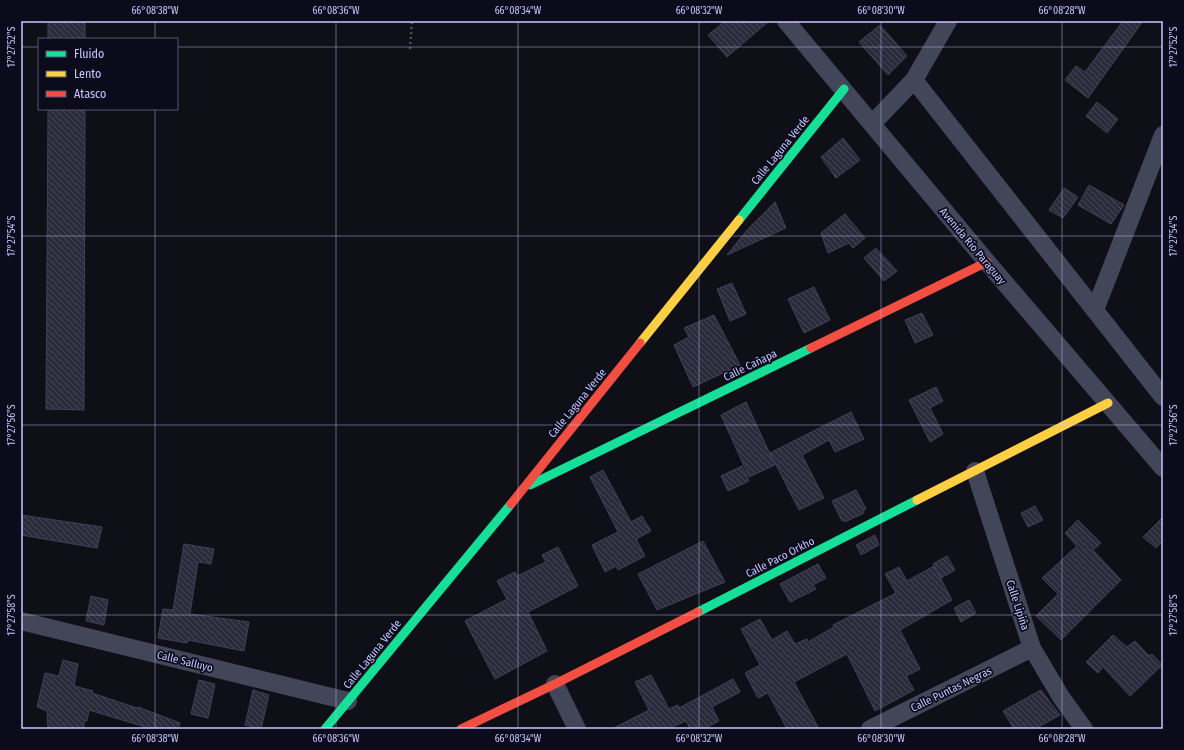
<svg xmlns="http://www.w3.org/2000/svg" width="1184" height="750" font-family="'Fira Sans Condensed',sans-serif">
  <style>
    .building { fill: url(#building-back-hatch); stroke: #414057 }
    .lines { fill: none; stroke-linecap: round; stroke-linejoin: round }
    .path { stroke: #43545e; stroke-width: 2.5; stroke-dasharray: 2 3; stroke-linecap: butt }
    .street { stroke: #434559; stroke-width: 18 }
    .fast { stroke: #16e098; stroke-width: 9 }
    .slow { stroke: #ffcf43; stroke-width: 9 }
    .jam { stroke: #f24e42; stroke-width: 9 }
    .ticks { fill: none; stroke: #c6c8ff; stroke-width: 1; stroke-opacity: 0.45 }
    .labels { text-anchor: middle; stroke-width: 3.5; stroke-linejoin: round; paint-order: stroke }
    .street-label { font-size: 11px; fill: #c6c8ff; stroke: #0b0b1c }
    .neatline { fill: none; stroke: #c6c8ff; stroke-width: 1.5 }
    .ticks-label { font-size: 10px; text-anchor: middle; fill: #c6c8ff }
  </style>
  <defs>
    <pattern id="building-back-hatch" width="6" height="6" patternUnits="userSpaceOnUse"><rect width="6" height="6" fill="#2c2b3c"/><path d="M-1 5l2 2M0 0l6 6M5-1l2 2" fill="none" stroke="#494859"/></pattern>
  </defs>
  <rect width="100%" height="100%" fill="#0f0f18"/>
  <!-- building -->
  <path class="building" d="M48,21H85V39H48Z
    M725,21H769L727,57L708,35Z
    M1123,21H1143L1088,98L1065,80L1076,66L1085,72Z
    M880,25L907,56L888,75L859,42Z
    M1097,102L1118,119L1107,133L1086,116Z
    M48,109H85L84,410L46,409Z
    M843,138L860,160L836,178L821,157Z
    M1089,185L1124,205L1111,224L1078,205Z
    M1064,188L1078,197L1063,218L1049,210Z
    M775,202L786,228L727,255L747,230Z
    M845,214L865,238L853,248L849,243L828,253L821,233Z
    M876,248L897,271L884,281L864,258Z
    M732,283L746,314L730,321L717,289Z
    M814,287L830,320L804,333L788,299Z
    M922,313L933,335L915,343L905,320Z
    M714,315L740,365L693,387L674,345L689,337L684,328Z
    M936,387L943,401L930,408L943,434L930,442L909,400Z
    M746,402L775,465L749,477L721,415Z
    M851,412L864,439L835,452L829,440L802,455L824,498L799,510L770,453Z
    M742,466L749,481L728,491L721,476Z
    M603,470L631,522L642,516L651,531L636,539L645,556L618,570L616,566L605,572L592,545L618,532L590,477Z
    M856,490L866,509L863,511L864,513L845,522L844,520L842,521L832,501Z
    M1035,506L1043,520L1028,527L1021,513Z
    M21,515L102,527L97,548L21,535Z
    M1163,517V540L1156,548L1143,537Z
    M1078,520L1101,543L1093,550L1121,580L1061,640L1036,616L1058,594L1042,578L1077,546L1065,533Z
    M875,535L879,545L861,555L856,545Z
    M703,541L725,582L657,610L638,574Z
    M184,544L214,549L211,564L198,562L190,614L249,622L244,651L188,640L187,643L158,638L163,609L173,610Z
    M558,547L578,586L528,612L547,651L495,679L465,621L507,599L497,581L515,572L517,576L546,562L542,555Z
    M947,556L955,570L941,578L933,564Z
    M818,564L826,578L813,585L816,589L790,602L780,584Z
    M934,566L952,600L900,630L920,669L906,676L914,690L875,711L847,654L794,682L819,729H787L768,693L758,698L745,673L760,665L741,629L760,619L772,640L787,631L795,644L807,639L808,642L834,627L833,625L896,593L885,574L899,567L907,581Z
    M91,596L108,600L104,625L86,621Z
    M969,600L976,613L961,622L954,608Z
    M1113,635L1127,647L1135,641L1149,656L1152,654L1162,665L1130,696L1103,667L1098,673L1086,662Z
    M63,660L78,664L74,686L93,691L92,693L137,708L138,707L180,723L178,729H152L89,710L87,721H84V729H48L47,711L37,707L45,673L59,676Z
    M651,675L669,709L678,705L679,708L733,679L740,692L712,707L719,721L704,729H690L686,721L667,729H612L649,710L635,682Z
    M199,680L215,684L208,718L191,714Z
    M253,690L269,695L261,729L245,725Z
    M1041,690L1060,715L1035,729H1014L1003,711Z"/>
  <g class="lines">
    <!-- path -->
    <path class="path" d="M410,49L412,21"/>
    <!-- street -->
    <path class="street" d="M786,21L987,262L1163,468
      M914,80L1163,397
      M872,124L914,80L948,21
      M1095,310L1163,135
      M975,471L1032,648L1061,697L1084,729
      M21,621L348,701
      M555,684L577,729
      M870,729L1032,648"/>
    <!-- fast -->
    <path class="fast" d="M739,220L844,89
      M530,485L811,348
      M698,612L917,500
      M325,729L511,504"/>
    <!-- slow -->
    <path class="slow" d="M640,343L739,220
      M917,500L1108,403"/>
    <!-- jam -->
    <path class="jam" d="M811,348L987,262
      M511,504L640,343
      M461,729L555,684L698,612"/>
  </g>
  <!-- ticks -->
  <path class="ticks" d="M155,21V39M336,21V729M518,21V729M699,21V729M881,21V729M1062,21V729M21,47H39M177,47H1163M155,109V729M21,236H1163M21,425H1163M21,615H1163"/>
  <g class="labels">
    <!-- street labels -->
    <g class="street-label">
      <text transform="translate(780 150) rotate(-51)" y="4">Calle Laguna Verde</text>
      <text transform="translate(973 246) rotate(50)" y="4">Avenida Río Paraguay</text>
      <text transform="translate(750 365) rotate(-26)" y="4">Calle Cañapa</text>
      <text transform="translate(577 403) rotate(-51)" y="4">Calle Laguna Verde</text>
      <text transform="translate(780 557) rotate(-27)" y="4">Calle Paco Orkho</text>
      <text transform="translate(1018 605) rotate(72)" y="4">Calle Lipiña</text>
      <text transform="translate(372 654) rotate(-51)" y="4">Calle Laguna Verde</text>
      <text transform="translate(185 661) rotate(14)" y="4">Calle Salluyo</text>
      <text transform="translate(951 689) rotate(-26)" y="4">Calle Puntas Negras</text>
    </g>
  </g>
  <!-- border -->
  <rect width="1184" height="750" fill="none" stroke="#0b0b1c" stroke-width="44"/>
  <!-- legend -->
  <rect x="38" y="38" width="140" height="72" fill="#0b0b1c" stroke="#565777"/>
  <rect x="46" y="51" width="20" height="6" fill="#16e098" stroke="#565777"/>
  <text x="74" y="58" font-size="12" fill="#c6c8ff">Fluido</text>
  <rect x="46" y="71" width="20" height="6" fill="#ffcf43" stroke="#565777"/>
  <text x="74" y="78" font-size="12" fill="#c6c8ff">Lento</text>
  <rect x="46" y="91" width="20" height="6" fill="#f24e42" stroke="#565777"/>
  <text x="74" y="98" font-size="12" fill="#c6c8ff">Atasco</text>
  <rect x="22" y="22" width="1140" height="706" class="neatline"/>
  <g class="ticks-label">
    <text x="155" y="14">66°08'38"W</text>
    <text x="336" y="14">66°08'36"W</text>
    <text x="518" y="14">66°08'34"W</text>
    <text x="699" y="14">66°08'32"W</text>
    <text x="881" y="14">66°08'30"W</text>
    <text x="1062" y="14">66°08'28"W</text>
    <text transform="translate(11 47) rotate(-90)" y="4">17°27'52"S</text>
    <text transform="translate(1173 47) rotate(-90)" y="4">17°27'52"S</text>
    <text transform="translate(11 236) rotate(-90)" y="4">17°27'54"S</text>
    <text transform="translate(1173 236) rotate(-90)" y="4">17°27'54"S</text>
    <text transform="translate(11 425) rotate(-90)" y="4">17°27'56"S</text>
    <text transform="translate(1173 425) rotate(-90)" y="4">17°27'56"S</text>
    <text transform="translate(11 615) rotate(-90)" y="4">17°27'58"S</text>
    <text transform="translate(1173 615) rotate(-90)" y="4">17°27'58"S</text>
    <text x="155" y="742">66°08'38"W</text>
    <text x="336" y="742">66°08'36"W</text>
    <text x="518" y="742">66°08'34"W</text>
    <text x="699" y="742">66°08'32"W</text>
    <text x="881" y="742">66°08'30"W</text>
    <text x="1062" y="742">66°08'28"W</text>
  </g>
</svg>
